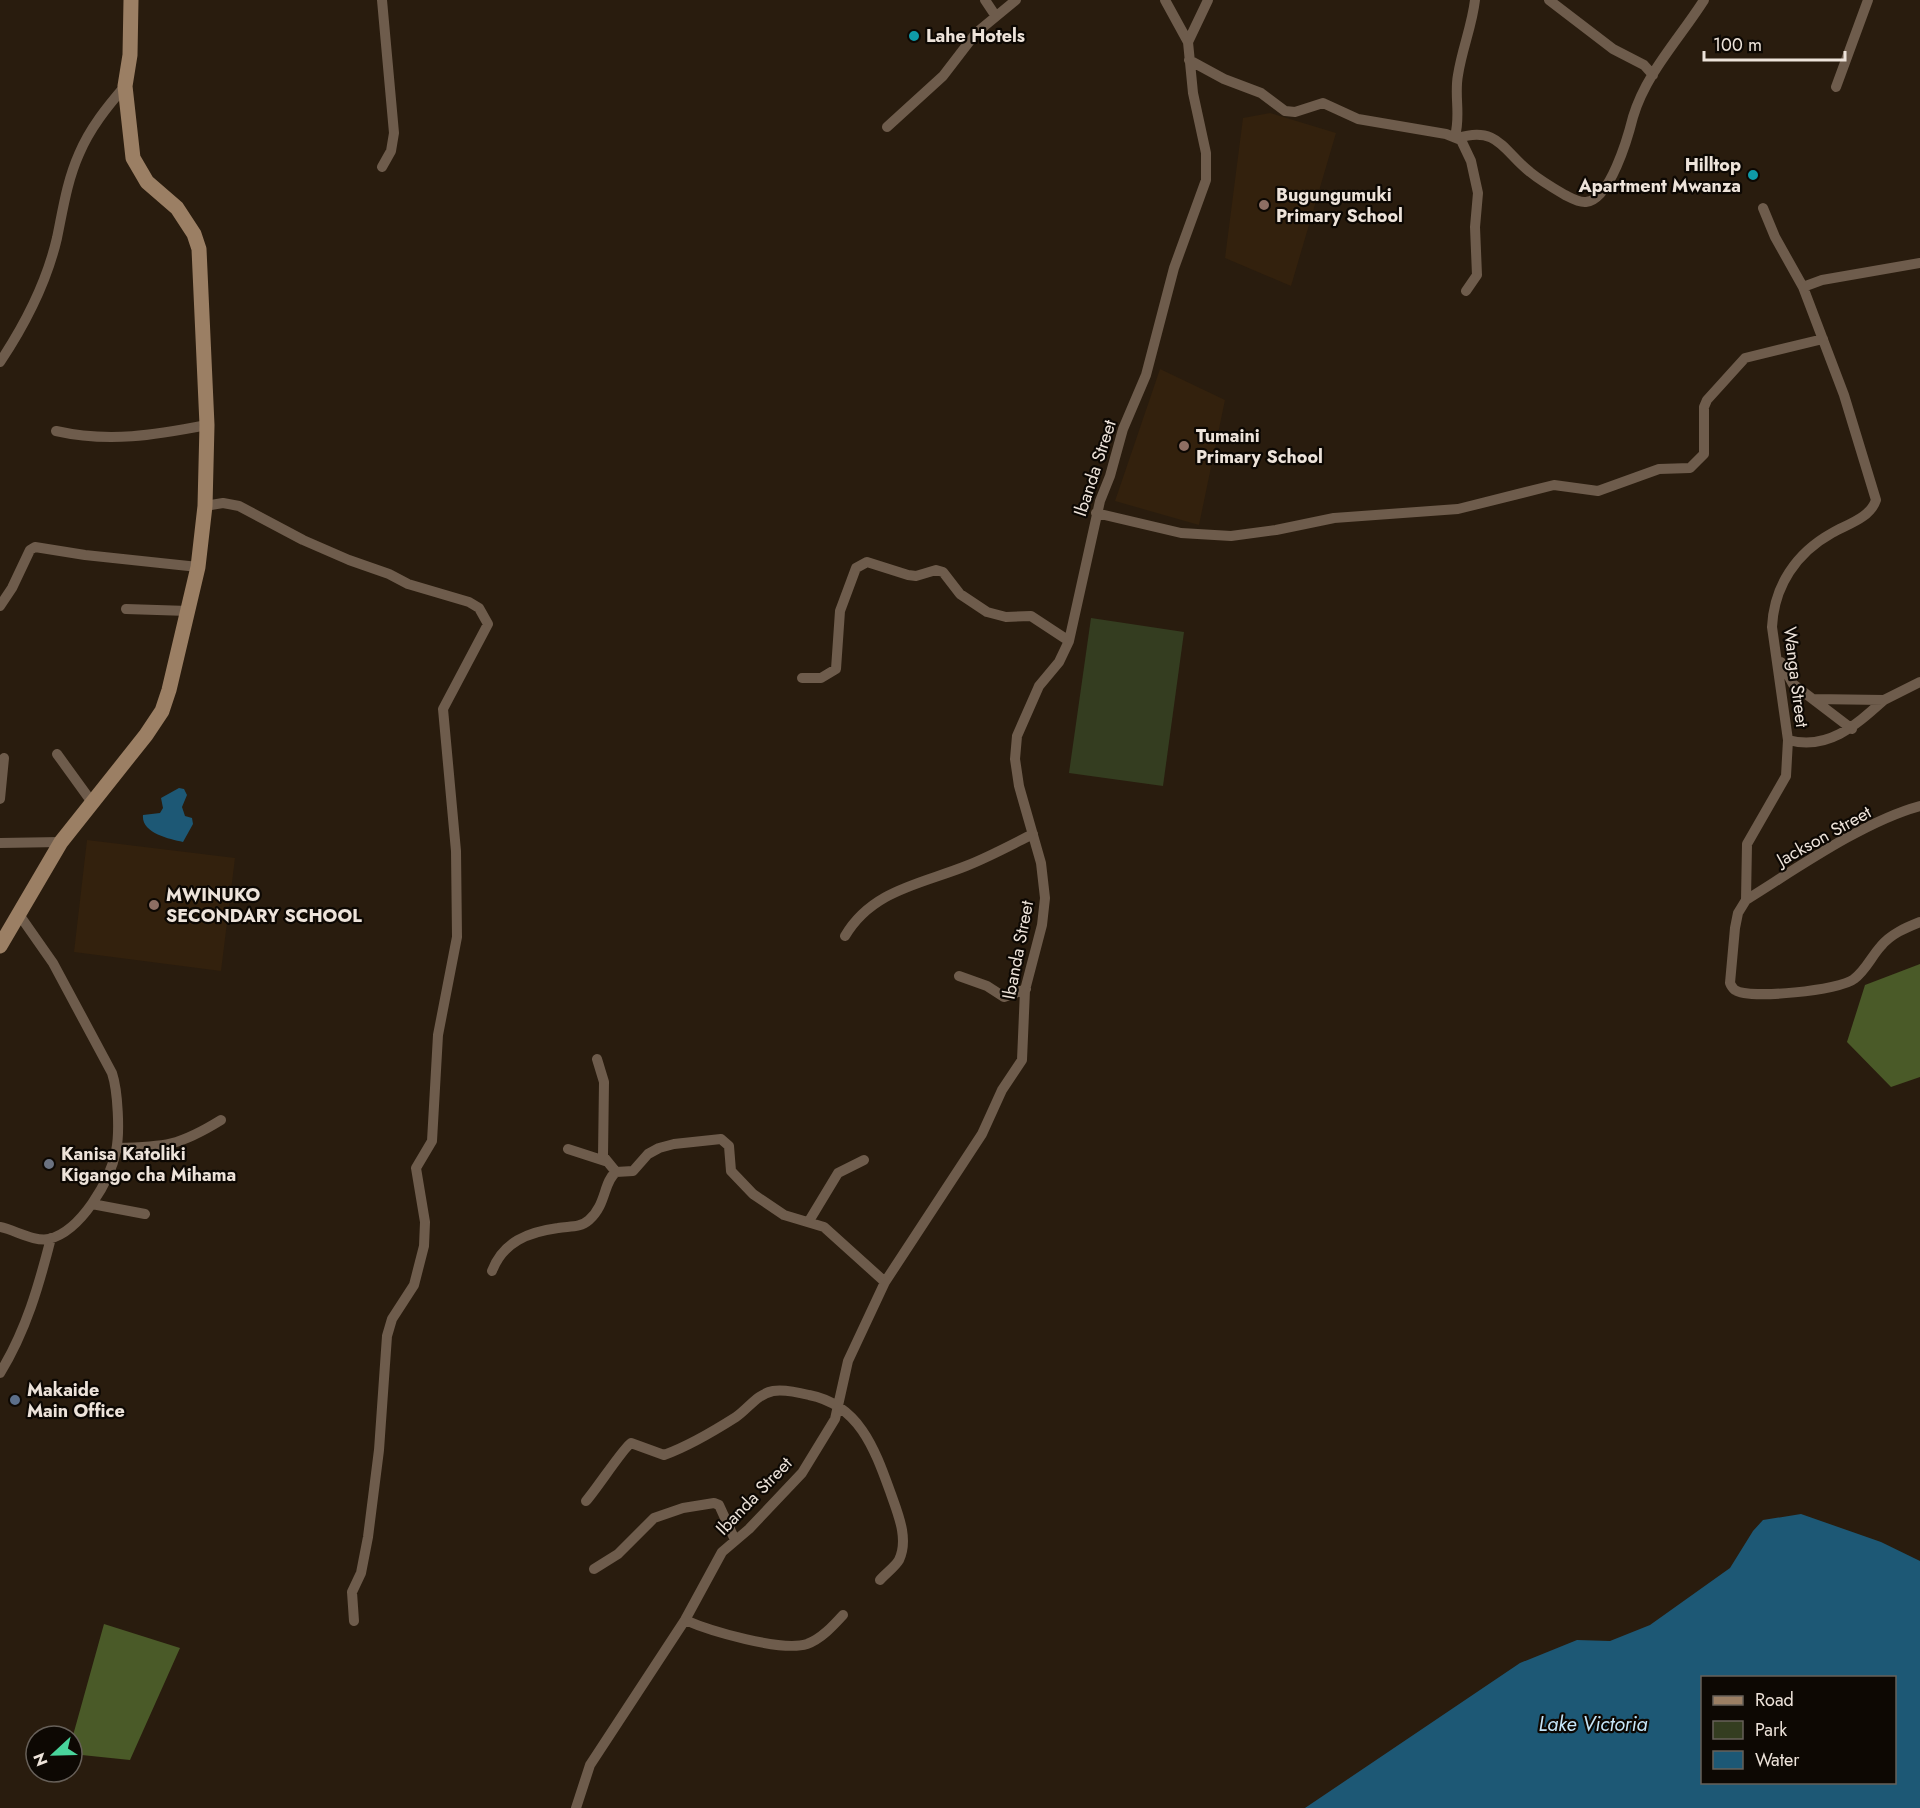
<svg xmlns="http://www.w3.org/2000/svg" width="1920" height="1808" font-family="Jost,sans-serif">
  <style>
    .built { fill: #33210d }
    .green { fill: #343d20 }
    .forest { fill: #4a5a28 }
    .water { fill: #1d5875; fill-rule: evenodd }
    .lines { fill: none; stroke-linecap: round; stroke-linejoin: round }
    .street { stroke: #6e5c4c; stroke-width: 10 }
    .secondary { stroke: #9b7f64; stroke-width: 15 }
    .culture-dot { fill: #0f9aa8; stroke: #0d0803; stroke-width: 2 }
    .education-dot { fill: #8d6e63; stroke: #0d0803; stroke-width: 2 }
    .worship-dot { fill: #6b7280; stroke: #0d0803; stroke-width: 2 }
    .service-dot { fill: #5c6f8a; stroke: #0d0803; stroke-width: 2 }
    .labels { text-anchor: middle; stroke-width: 4.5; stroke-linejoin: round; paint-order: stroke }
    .poi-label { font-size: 18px; font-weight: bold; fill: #ede3da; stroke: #0d0803; text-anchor: start }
    .street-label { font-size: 18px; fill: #ede3da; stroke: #0d0803 }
    .water-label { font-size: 20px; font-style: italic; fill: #c6e6f9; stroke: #0d0803 }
  </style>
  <rect width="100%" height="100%" fill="#291c0e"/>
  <!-- built -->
  <path class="built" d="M1270,113L1336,133L1291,286L1225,258L1243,118Z
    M1160,369L1225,400L1199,525L1115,501Z
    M87,840L235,858L221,971L74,952Z"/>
  <!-- green -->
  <path class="green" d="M1091,618L1184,632L1163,786L1069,773Z"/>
  <!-- forest -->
  <path class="forest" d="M1920,964V1077L1891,1087L1847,1042L1865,985Z
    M104,1624L180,1648L130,1760L72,1754V1739Z"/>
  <!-- water -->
  <path class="water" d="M179,788L184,789L187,795L182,807L185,816L192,818L193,824L183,842C169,839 141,833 143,815L160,813L163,808L161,798Z
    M1801,1514L1881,1542L1920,1561V1808H1305L1520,1663L1577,1640L1610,1641L1650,1625L1730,1568L1753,1531L1763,1520ZM1702,1678H1894V1782H1702Z"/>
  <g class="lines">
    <!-- street -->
    <path class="street" d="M382,0L394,133L391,151L382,167
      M985,0L995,15
      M1549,0L1613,49L1644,65L1653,75
      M1188,42L1208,0
      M1189,60L1224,79L1261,93L1285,111L1295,112L1323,103L1358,119L1446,134L1461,140L1471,161L1478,193L1475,227L1477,275L1466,291
      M1836,87L1868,0
      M887,127L943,76L976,33L1016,0
      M1455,136C1461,115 1454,96 1458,75C1462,49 1472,26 1475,0
      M1458,138C1498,125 1504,152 1530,172C1541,181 1553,188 1565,195C1571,198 1579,203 1586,202C1610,200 1628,137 1633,117C1646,73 1680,38 1704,0
      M1763,208L1775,237L1803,287L1844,395L1876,500C1870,518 1848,524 1832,533C1796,553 1774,586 1772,627L1788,740L1786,776L1747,844L1746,900L1738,913L1735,928L1730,983C1730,984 1734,990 1735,990C1749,1000 1841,990 1854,979C1866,970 1871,957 1881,946C1891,934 1905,928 1920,922
      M1803,287L1822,280L1920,263
      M0,362C24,326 47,281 57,238C63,209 67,181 79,154C90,128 107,107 125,86
      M56,431C109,443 155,435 207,425
      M205,506L223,503L239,506L303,540L349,560L389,574L408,584L469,602L479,608L488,624L443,709L456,851L457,937L438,1035L432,1141L416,1168L425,1222L424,1246L414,1285L392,1319L387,1336L379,1450L368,1537L361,1573L352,1592L354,1621
      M1096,513L1181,533L1231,536L1276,530L1334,518L1458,509L1554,485L1598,491L1659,469L1690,468L1704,454V407L1707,400L1745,358L1823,339
      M0,606L12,588L30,550L35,547L85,555L198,567
      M126,609L188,611
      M1781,662L1793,684L1852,729
      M802,678H821L836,669L840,611L856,568L867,562L908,575L916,576L936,570L943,572L960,594L987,612L1006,617L1031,616L1069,641
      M1813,699L1884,700L1920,682
      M1788,740C1828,751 1856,725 1884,700
      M57,754L91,801
      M0,799L4,758
      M0,843L61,842
      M1746,900C1796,869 1864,821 1920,806
      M845,936C872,890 921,884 966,866C989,857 1011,845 1033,834
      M959,976L987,986L1004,997L1026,989
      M597,1059L604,1082L603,1156L616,1172
      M117,1148C165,1147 179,1146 221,1120
      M568,1149L605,1161
      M92,1204L145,1214
      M809,1221L838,1173L864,1160
      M0,1227C15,1230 34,1242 49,1239C81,1231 110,1181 116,1151C120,1133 118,1091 112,1073L53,963L18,913
      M492,1271C503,1242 528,1232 558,1228C569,1226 580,1228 589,1220C607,1204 603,1182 616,1172L633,1171L648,1154L659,1148L674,1144L721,1139L729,1146L731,1171L753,1194L784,1215L824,1227L885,1282
      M0,1373C26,1331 39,1285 51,1238
      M586,1501C596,1490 624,1447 631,1443L664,1455C689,1446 714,1431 736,1417C748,1409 757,1394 773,1391C784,1389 797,1392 809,1395C860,1405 875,1450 891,1494C898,1514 909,1539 899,1560C895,1567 885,1574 880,1580
      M594,1569L618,1554L654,1518L683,1508L714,1503L719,1505L735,1540
      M685,1620C710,1631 781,1652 807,1644C821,1639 833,1626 843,1615
      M576,1808L590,1765L685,1620L722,1552L749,1529L802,1473L835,1419L848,1361L885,1282L982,1134L1002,1090L1022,1060L1025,990L1042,925L1045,898L1041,863L1019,786L1015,759L1017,736L1039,686L1059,662L1069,641L1100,501L1110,476L1123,429L1146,375L1174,268L1206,180V153L1193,93L1188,42L1165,0"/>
    <!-- secondary -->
    <path class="secondary" d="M0,946L61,842L146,735L162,711L169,690L198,567L205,506L207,425L199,249L194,234L177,208L147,182L133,158L125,86L130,55L131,0"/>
  </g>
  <!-- markers -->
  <g class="culture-dot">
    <circle cx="914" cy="36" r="6"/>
    <circle cx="1753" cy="175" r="6"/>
  </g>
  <g class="education-dot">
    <circle cx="1264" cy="205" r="6"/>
    <circle cx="1184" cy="446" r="6"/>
    <circle cx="154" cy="905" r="6"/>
  </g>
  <circle class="worship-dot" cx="49" cy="1164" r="6"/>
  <circle class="service-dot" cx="15" cy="1400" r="6"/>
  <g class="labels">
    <!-- poi labels -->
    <g class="poi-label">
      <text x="926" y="42">Lahe Hotels</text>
      <text x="1741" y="171" text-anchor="end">Hilltop<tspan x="1741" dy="21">Apartment Mwanza</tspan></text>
      <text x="1276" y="201">Bugungumuki<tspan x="1276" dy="21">Primary School</tspan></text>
      <text x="1196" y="442">Tumaini<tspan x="1196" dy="21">Primary School</tspan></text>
      <text x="166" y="901">MWINUKO<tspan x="166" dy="21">SECONDARY SCHOOL</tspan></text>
      <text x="61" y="1160">Kanisa Katoliki<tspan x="61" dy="21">Kigango cha Mihama</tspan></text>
      <text x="27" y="1396">Makaide<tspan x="27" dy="21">Main Office</tspan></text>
    </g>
    <!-- street labels -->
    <g class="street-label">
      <text transform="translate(1095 468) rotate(-72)" y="6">Ibanda Street</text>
      <text transform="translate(1796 677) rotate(83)" y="6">Wanga Street</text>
      <text transform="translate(1824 836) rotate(-29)" y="6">Jackson Street</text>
      <text transform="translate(1018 950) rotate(-79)" y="6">Ibanda Street</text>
      <text transform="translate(754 1496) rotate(-46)" y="6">Ibanda Street</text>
    </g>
    <!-- water labels -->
    <g class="water-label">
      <text x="1593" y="1731">Lake Victoria</text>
    </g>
  </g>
  <!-- legend -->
  <rect x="1701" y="1676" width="195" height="108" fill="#0d0803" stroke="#676059" stroke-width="1.5"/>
  <rect x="1713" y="1696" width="30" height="9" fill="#9b7f64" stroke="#676059" stroke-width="1.5"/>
  <text x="1755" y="1706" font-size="18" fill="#ede3da">Road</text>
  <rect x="1713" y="1721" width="30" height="18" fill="#343d20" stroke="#676059" stroke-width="1.5"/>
  <text x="1755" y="1736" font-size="18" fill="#ede3da">Park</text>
  <rect x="1713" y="1751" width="30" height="18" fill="#1d5875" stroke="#676059" stroke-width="1.5"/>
  <text x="1755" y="1766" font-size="18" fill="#ede3da">Water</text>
  <!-- north arrow -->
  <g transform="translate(54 1754) rotate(248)"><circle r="28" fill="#0d0803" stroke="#676059" stroke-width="1.5"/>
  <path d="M0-4.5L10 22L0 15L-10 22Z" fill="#49d49c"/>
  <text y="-9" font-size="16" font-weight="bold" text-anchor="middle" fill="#ede3da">N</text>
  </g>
  <!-- scale -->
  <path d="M1704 51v9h141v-9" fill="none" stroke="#ede3da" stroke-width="3"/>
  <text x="1713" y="51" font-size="18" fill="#ede3da" stroke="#0d0803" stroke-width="4.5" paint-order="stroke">100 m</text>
</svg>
